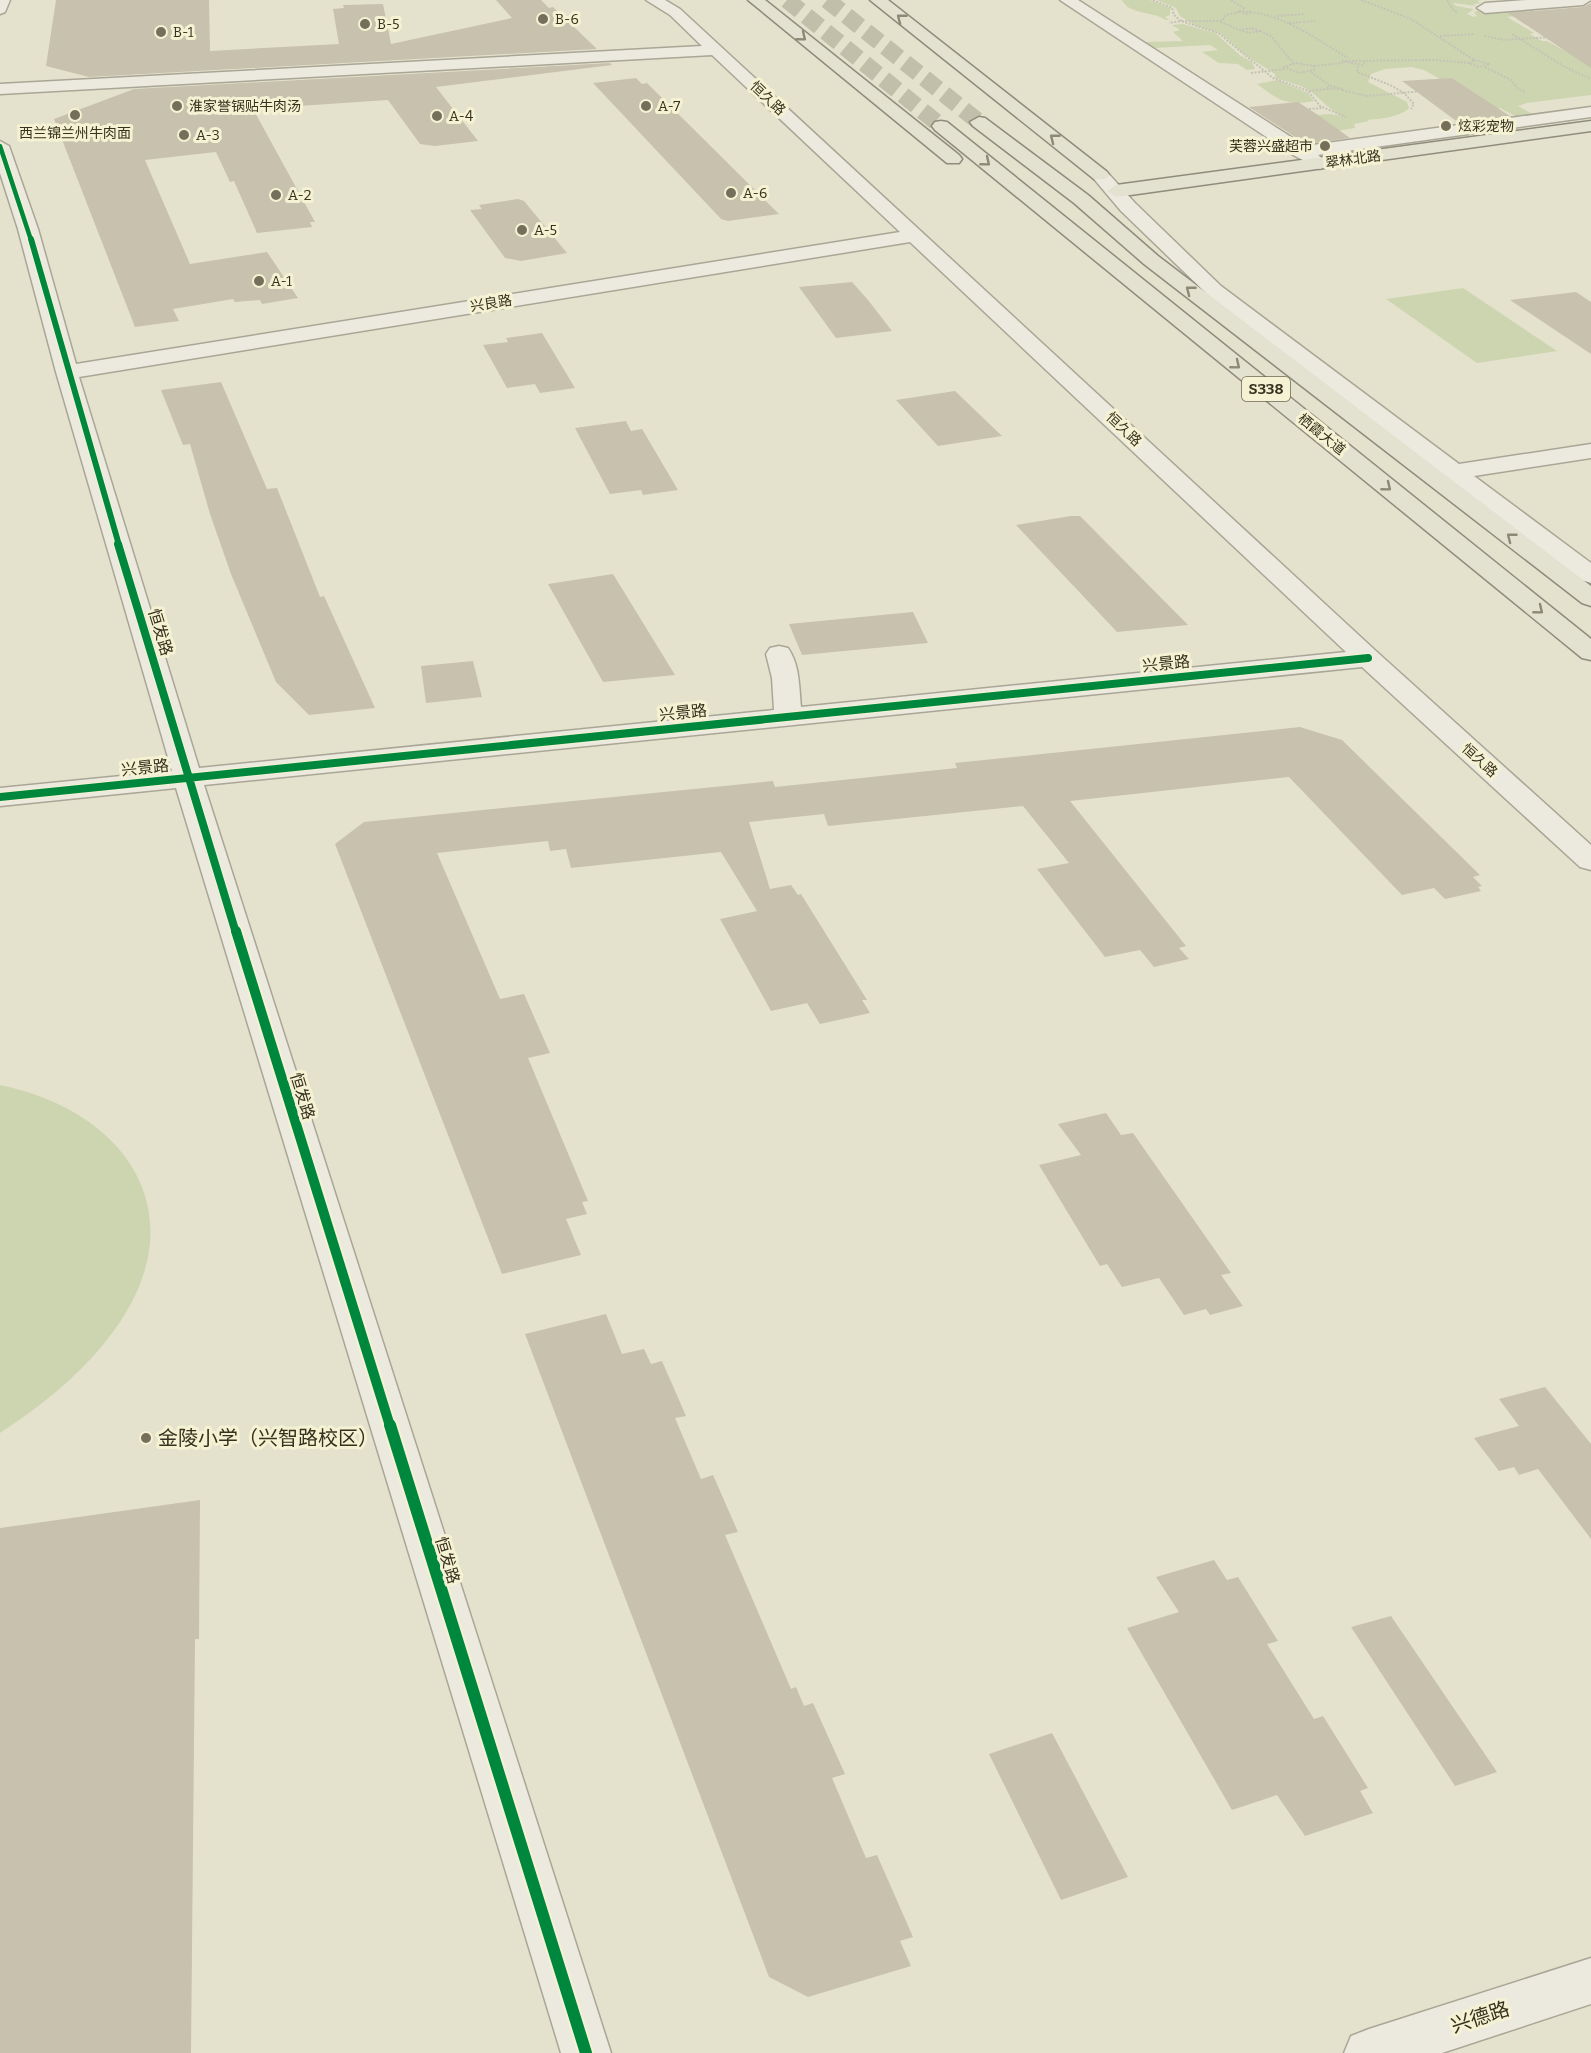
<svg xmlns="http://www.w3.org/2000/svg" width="1591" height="2053" font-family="Bitter,'Noto Sans SC',serif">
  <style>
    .green { fill: #cdd5b0 }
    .building { fill: #c7c1ae }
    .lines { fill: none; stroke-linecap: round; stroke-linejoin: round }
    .major-tunnel { stroke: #c1beaa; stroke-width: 17; stroke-dasharray: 17 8; stroke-linecap: butt }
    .minor-casing { stroke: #a9a696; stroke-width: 3 }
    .major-casing { stroke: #8f8b7d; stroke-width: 3 }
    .path { stroke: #c5c3b5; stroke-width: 2; stroke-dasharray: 2 1.5; stroke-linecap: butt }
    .minor { fill: #eceadf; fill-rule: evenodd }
    .major { fill: #e3e2d0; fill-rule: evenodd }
    .cycleway-far4-casing { stroke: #f5f2d3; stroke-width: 7 }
    .cycleway-far3-casing { stroke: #f5f2d3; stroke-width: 8 }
    .cycleway-far2-casing { stroke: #f5f2d3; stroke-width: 10 }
    .cycleway-far1-casing { stroke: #f5f2d3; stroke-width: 14 }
    .cycleway-casing { stroke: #f5f2d3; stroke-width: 16 }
    .cycleway-far4 { stroke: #00873e; stroke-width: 4.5 }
    .cycleway-far3 { stroke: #00873e; stroke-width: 6 }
    .cycleway-far2 { stroke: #00873e; stroke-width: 8 }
    .cycleway-far1 { stroke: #00873e; stroke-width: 10 }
    .cycleway { stroke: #00873e; stroke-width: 12 }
    .oneway { stroke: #8d8977 }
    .poi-dot { fill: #746e5b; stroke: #f5f2d3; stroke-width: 2 }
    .labels { text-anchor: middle; stroke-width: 6; stroke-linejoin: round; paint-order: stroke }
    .far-poi-label { font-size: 14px; fill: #37301e; stroke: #f5f2d3; text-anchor: start }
    .far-street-label { font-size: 14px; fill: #37301e; stroke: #f5f2d3 }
    .shield { fill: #f5f2d3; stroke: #706a54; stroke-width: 1.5 }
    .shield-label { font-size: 15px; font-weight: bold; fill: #37301e }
    .street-label { font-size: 16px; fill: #37301e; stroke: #f5f2d3 }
    .near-poi-label { font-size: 20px; fill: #37301e; stroke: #f5f2d3; text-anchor: start }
    .near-street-label { font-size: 20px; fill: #37301e; stroke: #f5f2d3 }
  </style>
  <rect width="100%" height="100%" fill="#e4e2cd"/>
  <!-- green -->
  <path class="green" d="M1122,0H1150L1170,8V15L1165,17L1169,20H1166C1153,11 1129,15 1122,0Z
    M1157,0H1482L1477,1L1481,3L1473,4L1477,6L1453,3L1456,6L1474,9L1467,14L1474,17L1477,16L1474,12C1494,6 1521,3 1539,13L1507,17L1534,33L1530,34L1542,41H1547L1591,65V95L1527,103L1518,106L1534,115L1517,117L1500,108L1488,110L1481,97L1452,78L1440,79L1424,70L1411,67L1385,69L1371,74L1368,82L1407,102L1409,108C1398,120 1356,123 1342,116C1332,111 1323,102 1314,94C1303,85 1288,82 1275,78V74L1245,55L1221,34L1196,26L1180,16L1176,8Z
    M1183,24L1215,33L1241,56L1252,62L1255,69L1247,70L1238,64L1219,63L1202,52L1218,50L1210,45L1154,48L1129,35H1135L1145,42L1183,41L1173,32L1180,30L1172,25Z
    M1277,80L1308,93L1314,101C1284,107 1275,97 1257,84Z
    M1329,114L1364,119L1369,121L1354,124L1355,128L1331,132L1318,115Z
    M1463,288L1557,351L1477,363L1386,299Z
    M0,1085C120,1109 196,1207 120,1322C89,1368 46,1403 0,1433Z"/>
  <!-- building -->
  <path class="building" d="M56,0H209L210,51L339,44L333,9L344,8L343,5L383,4L391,44L512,18L496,0H541L549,8L553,7L597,49L89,77L46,66Z
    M1591,3V68L1508,13L1583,7Z
    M610,63L612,65L436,87L478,141L435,146L420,144L388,100L253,109L315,222H310L312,227L257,233L234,181L230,182L216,152L145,160L190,264L267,252L298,298L262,304L260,300L235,302L233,299L173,309L179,321L135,327L54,119L134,89Z
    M636,78L642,84L647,83L779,214L728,221L721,219L593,83Z
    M1452,78L1510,116L1459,123L1402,81Z
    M1298,102L1318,115L1350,138L1306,144L1249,107Z
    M518,199L524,201L567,253L521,261L505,258L470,210L482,209L479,205Z
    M852,282L868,300L892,331L836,338L799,287Z
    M1576,292L1591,302V354L1510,300Z
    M542,333L575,388L540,393L535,384L507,388L483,345L508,342L506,338Z
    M221,382L267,489L277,488L320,597L324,596L375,708L309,715L276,682L231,574L210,514L190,444L183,445L161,390Z
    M955,391L1002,436L938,446L896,400Z
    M626,421L631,431L642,429L678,490L643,495L641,490L610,494L575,428Z
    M1071,516H1080L1188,625L1117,632L1016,525Z
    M613,574L675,675L603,682L548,584Z
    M913,612L928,643L802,655L789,624Z
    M473,661L482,697L426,703L421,666Z
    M1300,727L1342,740L1480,875L1473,877L1482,886L1478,887L1481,891L1445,899L1434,888L1402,895L1289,777L1070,801L1186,946L1179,948L1189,959L1154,967L1140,950L1105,957L1037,869L1069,863L1023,806L828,826L824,814L749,822L770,889L791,885L798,895L801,894L867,1000H862L870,1013L820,1024L807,1003L771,1011L720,919L757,911L721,852L571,868L566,849L550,851L548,841L437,853L500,999L524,994L550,1053L528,1058L588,1201L582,1202L587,1214L566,1219L581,1255L502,1274L335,844L364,822L773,781L775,787L957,768L955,763Z
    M1106,1113L1121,1135L1133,1133L1231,1273L1221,1275L1243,1306L1210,1315L1206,1309L1184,1315L1159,1278L1122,1287L1107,1264L1100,1266L1039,1165L1081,1155L1058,1124Z
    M606,1314L622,1354L644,1349L651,1364L662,1361L686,1416L675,1418L701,1479L713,1475L738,1532L725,1535L791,1689L796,1687L804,1706L813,1703L845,1774L832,1778L866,1858L877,1855L913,1937L900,1941L911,1966L808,1997L769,1977L525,1334Z
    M1545,1387L1591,1444V1539L1538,1469L1519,1475L1514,1467L1499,1471L1474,1438L1519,1426L1499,1399Z
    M200,1500L199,1639H195L191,2053H0V1528Z
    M1214,1560L1227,1580L1238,1577L1278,1641L1267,1644L1314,1719L1323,1716L1368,1788L1360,1791L1373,1813L1305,1836L1277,1795L1232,1810L1127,1628L1179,1612L1156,1577Z
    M1391,1616L1497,1772L1455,1786L1351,1627Z
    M1052,1733L1128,1877L1061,1900L989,1754Z"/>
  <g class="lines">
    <!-- major-tunnel -->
    <path class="major-tunnel" d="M787,0L941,126
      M827,0L979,122"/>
    <!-- minor casing -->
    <g class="minor-casing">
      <path id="minor" d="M0,0H10L5,12L0,14Z
        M646,0H665L680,9L1377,652L1591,845V870L1580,867L1362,667L204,785L611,2053H561L176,788L0,806V788L172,771L56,372L18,229L0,173V141L9,146L38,229L76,364L900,232L712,55L0,94V84L702,46L670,15ZM910,242L1346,652L801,707C799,688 800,665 788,648L779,646L770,648L766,654L772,678L774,710L199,768L79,377Z
        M1060,0H1078L1305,146L1591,107V117L1318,155L1329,164L1320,169L1295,156Z
        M1527,0H1591L1583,5L1485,13L1477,8L1485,3Z
        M1100,170L1106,171L1135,203L1221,286L1459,464L1591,444V458L1474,476L1591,563V583L1582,580L1448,478L1443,477L1440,472L1207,294L1121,211L1094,179L1091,175L1094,171Z
        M1591,1958V2004L1442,2053H1344L1351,2036L1369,2029Z"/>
    </g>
    <!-- major casing -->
    <g class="major-casing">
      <path id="major" d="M748,0H765L959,155L962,159L959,163H947Z
        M870,0H888L1106,171L1109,175L1106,179H1094Z
        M979,117L985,118L1088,195L1158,256L1591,586V606L1582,603L1144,264L1074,203L973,126L970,122Z
        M941,121L947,122L1591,639V660L1582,658L935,130L932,126L935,122Z
        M1591,121V131L1116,197L1107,191L1116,185Z"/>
    </g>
    <!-- path -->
    <path class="path" d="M1153,0L1172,8L1174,15L1181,21L1169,23
      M1231,0L1245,9
      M1361,0L1411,19L1474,60
      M1447,0L1454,11L1458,12
      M1239,11L1250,12L1246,14Z
      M1239,12L1226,15L1221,22L1240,30
      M1250,12C1287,16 1317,40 1348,58
      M1250,12L1253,11
      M1277,16L1305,14
      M1222,21H1181L1218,33L1273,78L1308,91L1320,106L1346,117
      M1289,23L1315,21
      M1252,28L1260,31L1249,33L1240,30Z
      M1260,31L1271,36L1293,63
      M1512,34L1565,67L1591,79
      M1440,36L1474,34
      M1484,36L1504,40L1550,37
      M1474,60L1490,64L1479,67L1469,63Z
      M1365,62L1363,65L1342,61L1434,60L1469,63
      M1296,63L1314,66V70L1299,73L1284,67Z
      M1314,66L1343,63
      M1358,66L1357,72L1390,85L1404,93L1414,104L1411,109
      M1485,67L1511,80L1518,89L1525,92
      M1311,72L1329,85
      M1251,73L1285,69
      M1330,86L1343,89H1326Z
      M1342,90L1367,96L1423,91
      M1309,91L1326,89
      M1309,109L1323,108"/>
    <!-- minor -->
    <use href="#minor" class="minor"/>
    <!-- major -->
    <use href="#major" class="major"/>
    <!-- cycleway-far4 casing -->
    <g class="cycleway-far4-casing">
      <path id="cycleway-far4" d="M0,146L31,240"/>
    </g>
    <!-- cycleway-far3 casing -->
    <g class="cycleway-far3-casing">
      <path id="cycleway-far3" d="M31,239L119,545"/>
    </g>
    <!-- cycleway-far2 casing -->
    <g class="cycleway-far2-casing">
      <path id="cycleway-far2" d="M118,544L236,933
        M0,797L1368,658"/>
    </g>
    <!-- cycleway-far1 casing -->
    <g class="cycleway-far1-casing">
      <path id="cycleway-far1" d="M236,931L390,1426"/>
    </g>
    <!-- cycleway casing -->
    <g class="cycleway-casing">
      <path id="cycleway" d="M390,1425L586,2053"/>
    </g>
    <!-- cycleway-far4 -->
    <use href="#cycleway-far4" class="cycleway-far4"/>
    <!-- cycleway-far3 -->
    <use href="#cycleway-far3" class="cycleway-far3"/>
    <!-- cycleway-far2 -->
    <use href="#cycleway-far2" class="cycleway-far2"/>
    <!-- cycleway-far1 -->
    <use href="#cycleway-far1" class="cycleway-far1"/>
    <!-- cycleway -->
    <use href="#cycleway" class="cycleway"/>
  </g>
  <!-- one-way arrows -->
  <defs><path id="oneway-chevron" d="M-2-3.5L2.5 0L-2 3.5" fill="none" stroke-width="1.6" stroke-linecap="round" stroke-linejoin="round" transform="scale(1.5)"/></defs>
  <g class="oneway">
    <use href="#oneway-chevron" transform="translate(901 18) rotate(-142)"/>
    <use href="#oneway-chevron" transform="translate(802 37) rotate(39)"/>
    <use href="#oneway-chevron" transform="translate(1054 138) rotate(-142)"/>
    <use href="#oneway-chevron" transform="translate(986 162) rotate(39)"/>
    <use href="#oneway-chevron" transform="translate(1190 290) rotate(-142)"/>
    <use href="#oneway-chevron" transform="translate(1236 365) rotate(39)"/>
    <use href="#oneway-chevron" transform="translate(1387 487) rotate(39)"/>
    <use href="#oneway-chevron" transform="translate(1511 537) rotate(-142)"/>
    <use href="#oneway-chevron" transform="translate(1539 610) rotate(39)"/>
  </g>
  <!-- markers -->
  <g class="poi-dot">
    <circle cx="543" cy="19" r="6"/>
    <circle cx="365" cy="24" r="6"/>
    <circle cx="161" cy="32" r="6"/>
    <circle cx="177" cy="106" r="6"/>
    <circle cx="646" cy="106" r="6"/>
    <circle cx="75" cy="115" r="6"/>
    <circle cx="437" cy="116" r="6"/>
    <circle cx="1446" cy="126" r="6"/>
    <circle cx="184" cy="135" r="6"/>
    <circle cx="1325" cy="146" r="6"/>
    <circle cx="731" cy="193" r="6"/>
    <circle cx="276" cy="195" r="6"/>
    <circle cx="522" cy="230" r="6"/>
    <circle cx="259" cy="281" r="6"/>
    <circle cx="146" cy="1438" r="6"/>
  </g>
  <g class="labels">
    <!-- far-poi labels -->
    <g class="far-poi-label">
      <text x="555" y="24">B-6</text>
      <text x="377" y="29">B-5</text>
      <text x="173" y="37">B-1</text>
      <text x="189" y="111">淮家誉锅贴牛肉汤</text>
      <text x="658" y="111">A-7</text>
      <text x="449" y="121">A-4</text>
      <text x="1458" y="131">炫彩宠物</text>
      <text x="75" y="138" text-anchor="middle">西兰锦兰州牛肉面</text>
      <text x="196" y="140">A-3</text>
      <text x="1313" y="151" text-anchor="end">芙蓉兴盛超市</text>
      <text x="743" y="198">A-6</text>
      <text x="288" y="200">A-2</text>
      <text x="534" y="235">A-5</text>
      <text x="271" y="286">A-1</text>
    </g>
    <!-- far-street labels -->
    <g class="far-street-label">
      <text transform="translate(768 98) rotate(43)" y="5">恒久路</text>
      <text transform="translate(1353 159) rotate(-8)" y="5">翠林北路</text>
      <text transform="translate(491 303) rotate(-9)" y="5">兴良路</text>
      <text transform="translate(1124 429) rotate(43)" y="5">恒久路</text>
      <text transform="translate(1322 434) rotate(39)" y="5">栖霞大道</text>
      <text transform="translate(1480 760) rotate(42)" y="5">恒久路</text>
    </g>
    <!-- shield labels -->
    <rect class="shield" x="1242" y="377" width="48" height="24" rx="4.5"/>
    <g class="shield-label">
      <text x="1266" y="394">S338</text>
    </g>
    <!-- street labels -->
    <g class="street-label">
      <text transform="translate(161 632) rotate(73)" y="6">恒发路</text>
      <text transform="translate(1166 663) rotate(-6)" y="6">兴景路</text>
      <text transform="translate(683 712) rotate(-6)" y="6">兴景路</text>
      <text transform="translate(145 767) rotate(-6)" y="6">兴景路</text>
      <text transform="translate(303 1096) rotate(73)" y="6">恒发路</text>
      <text transform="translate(448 1560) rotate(73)" y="6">恒发路</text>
    </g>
    <!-- near-poi labels -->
    <g class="near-poi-label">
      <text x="158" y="1445">金陵小学（兴智路校区）</text>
    </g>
    <!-- near-street labels -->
    <g class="near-street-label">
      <text transform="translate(1480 2017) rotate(-18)" y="7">兴德路</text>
    </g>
  </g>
</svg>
